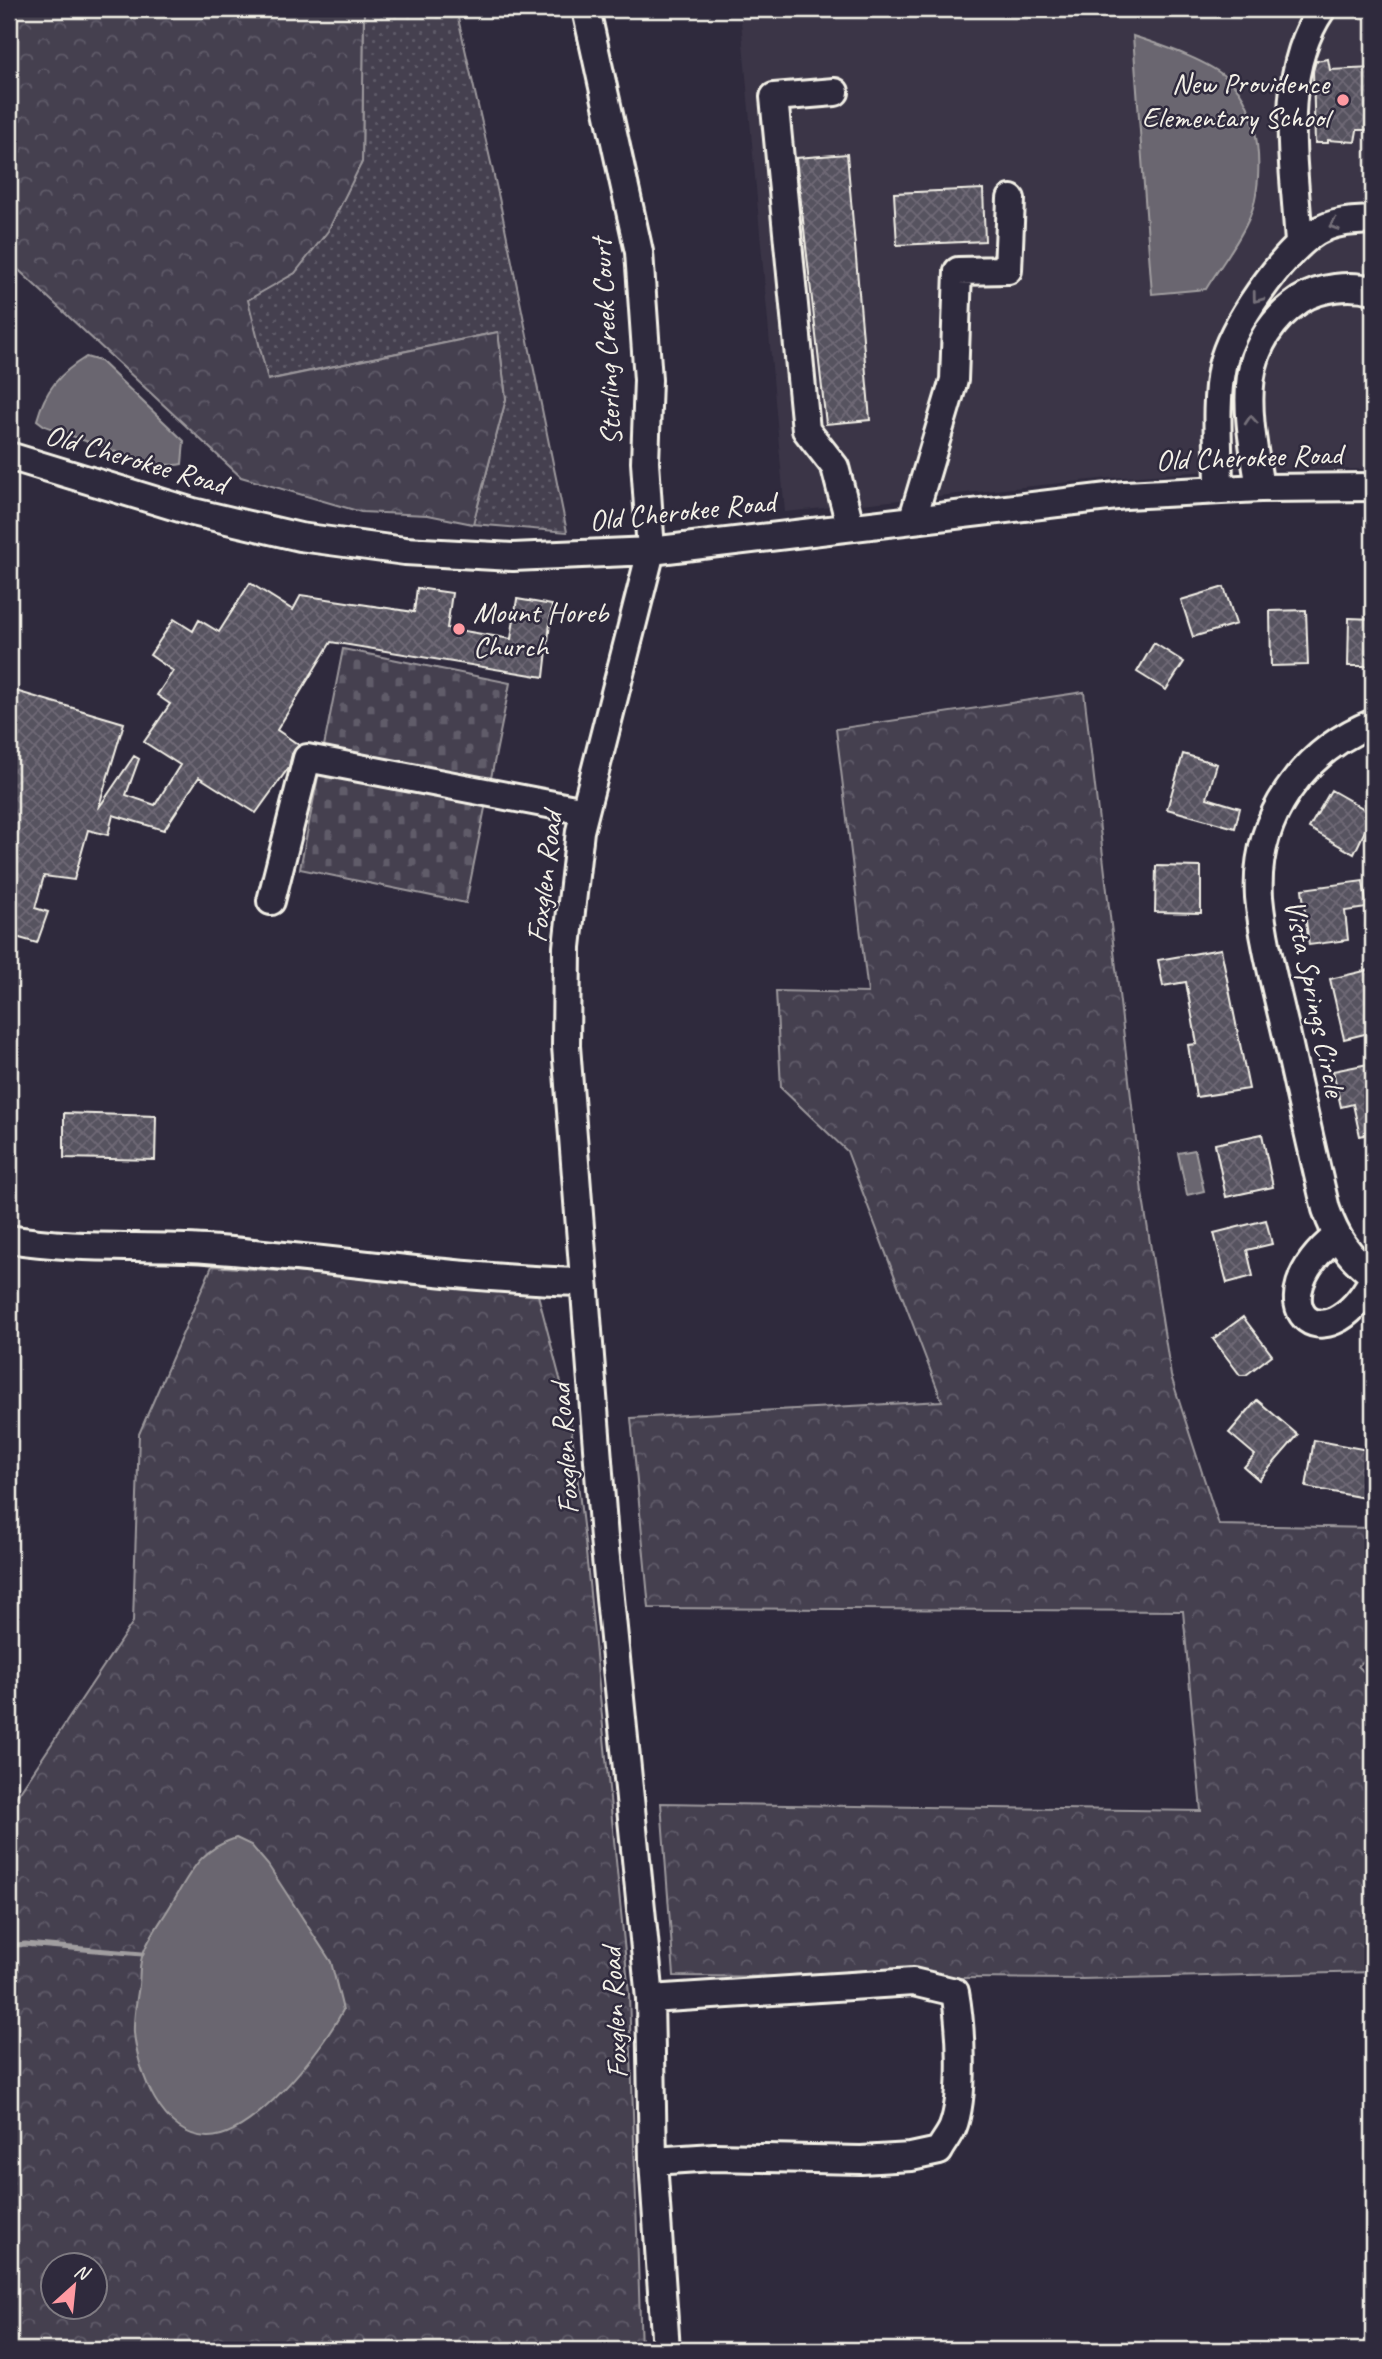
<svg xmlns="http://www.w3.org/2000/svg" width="1382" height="2359" font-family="Caveat,sans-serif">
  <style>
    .built { fill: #3b3647 }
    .grass { fill: url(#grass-dots); stroke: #9c989c; stroke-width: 2 }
    .forest { fill: url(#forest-crowns); stroke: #9c989c; stroke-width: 2; fill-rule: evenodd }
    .cemetery { fill: url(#cemetery-stones); stroke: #9c989c; stroke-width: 2 }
    .water { fill: #6a6670; stroke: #a19ea0; stroke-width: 2 }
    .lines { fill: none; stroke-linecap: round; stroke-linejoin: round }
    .stream { stroke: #a19ea0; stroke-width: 5 }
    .building { fill: url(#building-cross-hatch); stroke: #f4f1e8; stroke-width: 2 }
    .minor-casing { stroke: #f4f1e8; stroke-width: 32 }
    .minor { stroke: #2f2a3d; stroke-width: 26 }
    .oneway { stroke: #747079 }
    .poi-dot { fill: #ff9aa2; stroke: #2f2a3d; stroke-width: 2.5 }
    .labels { text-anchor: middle; stroke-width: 5; stroke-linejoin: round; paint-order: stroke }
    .poi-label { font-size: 30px; fill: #f4f1e8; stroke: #2f2a3d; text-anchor: end }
    .street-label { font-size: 30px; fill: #f4f1e8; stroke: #2f2a3d }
  </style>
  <defs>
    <pattern id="grass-dots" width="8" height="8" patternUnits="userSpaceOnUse" patternTransform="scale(1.75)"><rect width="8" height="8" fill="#454050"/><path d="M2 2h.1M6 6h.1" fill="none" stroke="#605c69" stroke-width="1.8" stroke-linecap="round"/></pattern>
    <pattern id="forest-crowns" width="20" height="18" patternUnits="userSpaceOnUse" patternTransform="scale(1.75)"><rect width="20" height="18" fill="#454050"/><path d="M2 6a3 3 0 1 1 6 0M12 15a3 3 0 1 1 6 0" fill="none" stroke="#605c69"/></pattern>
    <pattern id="cemetery-stones" width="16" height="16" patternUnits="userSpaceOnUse" patternTransform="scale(1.75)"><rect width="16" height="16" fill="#454050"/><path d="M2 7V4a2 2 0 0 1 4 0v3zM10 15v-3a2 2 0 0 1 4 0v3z" fill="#605c69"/></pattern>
    <pattern id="building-cross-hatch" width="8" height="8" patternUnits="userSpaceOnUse" patternTransform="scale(1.75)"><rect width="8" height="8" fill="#56525f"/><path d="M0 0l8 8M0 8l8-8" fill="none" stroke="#6f6b76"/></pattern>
  </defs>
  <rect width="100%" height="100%" fill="#2f2a3d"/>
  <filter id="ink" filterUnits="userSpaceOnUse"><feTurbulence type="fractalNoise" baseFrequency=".0143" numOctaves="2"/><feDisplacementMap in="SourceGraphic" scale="14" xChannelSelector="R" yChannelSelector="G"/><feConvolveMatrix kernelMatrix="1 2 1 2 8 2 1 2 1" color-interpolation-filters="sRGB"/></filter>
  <g filter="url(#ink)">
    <!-- built -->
    <path class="built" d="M740,9H1373V469L1222,470L1109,478L785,512Z"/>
    <!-- grass -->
    <path class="grass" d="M364,9H456L499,198L567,532L473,524L506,399L498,332L267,380L247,299L295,273L362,162Z"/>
    <!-- forest -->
    <path class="forest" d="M9,9H364L362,162L328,231L295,273L248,300L268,380L498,332L506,399L473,524L428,515L361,512L241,477L9,261Z
      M1084,692L1142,1192L1171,1376L1219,1525L1373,1528V1653L1358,1666L1373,1681V1972L1082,1979L674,1976L661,1803L1201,1811L1183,1611L649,1608L631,1418L942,1401L847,1151L781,1088L776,991L868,993L836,729Z
      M212,1266L537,1291L570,1417L585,1542L629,1994L641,2350H9V1808L133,1622L139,1434ZM52,2264H94V2306H52Z"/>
    <!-- cemetery -->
    <path class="cemetery" d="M343,649L510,683L466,903L300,869Z"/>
    <!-- water -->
    <path class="water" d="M1133,36C1160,45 1208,60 1229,80C1261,108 1265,179 1250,216C1240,241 1220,266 1206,289L1152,294Z
      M86,357L100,361L184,441L182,464C154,471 75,436 45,426L37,420C45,390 60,373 86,357Z
      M1195,1150L1204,1191L1187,1195L1178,1153Z
      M236,1838L251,1845L268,1865L331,1962L343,2010C324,2047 253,2139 207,2137C161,2135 138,2072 134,2033C133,2017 137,2000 139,1985C140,1975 139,1963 143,1954C149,1936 163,1919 172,1903C191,1872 199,1850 236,1838Z"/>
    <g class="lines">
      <!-- stream -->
      <path class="stream" d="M9,1946L25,1944L142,1954"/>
    </g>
    <!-- building -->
    <path class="building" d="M1328,59L1330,70L1373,68V130H1357L1355,142L1328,140V143H1315L1313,71L1316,61Z
      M847,154L870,420L826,424L796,158Z
      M983,189L985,241L897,245L894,193Z
      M250,583L293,610L301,595L414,612L417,588L452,593L447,628L511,639L517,599L552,605L544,677L331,642L277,730L299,745L292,754L289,767L256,813L199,777L164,830L113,815L108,835L88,830L74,880L44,876L35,908L48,912L37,943L9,935V689L124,723L98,809L134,756L139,759L126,795L155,805L180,765L144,742L170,704L157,695L173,671L150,655L174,619L193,631L199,620L219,632Z
      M1224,587L1236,624L1193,637L1181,600Z
      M1306,610L1308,665L1271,666L1270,611Z
      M1349,618L1373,619V666H1348Z
      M1154,643L1184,662L1166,690L1137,672Z
      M1183,754L1217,764L1207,798L1240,808L1235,828L1167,809Z
      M1331,790L1373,814L1354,854L1309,828Z
      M1156,866L1201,867V913L1155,912Z
      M1363,881L1367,908L1345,911L1348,940L1309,945L1302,889Z
      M1221,949L1249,1089L1196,1097L1188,1045L1197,1044L1186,982L1163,986L1158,960Z
      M1373,969V1032L1344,1039L1330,979Z
      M1373,1063V1133L1360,1136L1353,1104L1341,1107L1333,1071Z
      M64,1113L156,1116L155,1160L64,1158Z
      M1262,1134L1273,1187L1226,1197L1215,1144Z
      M1266,1220L1272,1244L1247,1250L1253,1276L1227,1283L1214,1233Z
      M1243,1317L1272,1355L1246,1375H1240L1213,1339Z
      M1257,1400L1298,1435L1259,1480L1244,1467L1255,1455L1229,1433Z
      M1314,1440L1373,1451L1365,1498L1306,1487Z"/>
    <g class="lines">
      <!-- minor casing -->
      <g class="minor-casing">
        <path id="minor" d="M586,9L639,252L648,380L645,462L651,551L580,831L567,947L566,1046L604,1538L650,1999L653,2161L666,2350
          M835,92L774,97L806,430L835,467L850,525
          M1299,244C1295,167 1276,76 1322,9
          M9,456L193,512L300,537L405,551L513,557L651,551L1125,495L1260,488L1373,487
          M1260,488C1249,417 1231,347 1300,300C1320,287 1350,284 1373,290
          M1219,489C1219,449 1214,405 1222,366C1231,326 1282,253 1316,232C1334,221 1353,221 1373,220
          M913,518L954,380L958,271L1008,270L1011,199
          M1373,723C1303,751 1254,818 1259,897C1263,942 1276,988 1286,1032C1299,1091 1312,1150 1326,1209C1336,1238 1348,1256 1373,1275
          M271,901L307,758L585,811
          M1337,1236C1253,1303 1323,1371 1373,1279
          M9,1239C75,1250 140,1245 206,1249C332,1258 457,1279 584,1282
          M650,1999L913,1982L955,1992C961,2026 965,2095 953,2127C950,2135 943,2143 939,2151L911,2157L861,2160L714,2157L653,2161"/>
      </g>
      <!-- minor -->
      <use href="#minor" class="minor"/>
    </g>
    <!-- one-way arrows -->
    <defs><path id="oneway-chevron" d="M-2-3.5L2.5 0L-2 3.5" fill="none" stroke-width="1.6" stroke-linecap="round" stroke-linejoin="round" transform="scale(1.75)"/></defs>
    <g class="oneway">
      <use href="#oneway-chevron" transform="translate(1334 225) rotate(161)"/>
      <use href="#oneway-chevron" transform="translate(1257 298) rotate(127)"/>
      <use href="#oneway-chevron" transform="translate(1251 420) rotate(-94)"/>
    </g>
  </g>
  <!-- markers -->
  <g class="poi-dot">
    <circle cx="1343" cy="100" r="7"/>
    <circle cx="459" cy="629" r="7"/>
  </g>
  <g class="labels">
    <!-- poi labels -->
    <g class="poi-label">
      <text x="1329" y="93">New Providence<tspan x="1329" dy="34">Elementary School</tspan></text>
      <text x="473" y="622" text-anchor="start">Mount Horeb<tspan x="473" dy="34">Church</tspan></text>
    </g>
    <!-- street labels -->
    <g class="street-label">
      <text transform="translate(606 342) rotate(-93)" y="10">Sterling Creek Court</text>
      <text transform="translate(1249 457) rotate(-2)" y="10">Old Cherokee Road</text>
      <text transform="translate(136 459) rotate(16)" y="10">Old Cherokee Road</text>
      <text transform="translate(682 511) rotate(-6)" y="10">Old Cherokee Road</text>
      <text transform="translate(544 877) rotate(-83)" y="10">Foxglen Road</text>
      <text transform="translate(1315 998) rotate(78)" y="10">Vista Springs Circle</text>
      <text transform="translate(564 1449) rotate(-94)" y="10">Foxglen Road</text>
      <text transform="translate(614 2013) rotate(-93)" y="10">Foxglen Road</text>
    </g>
  </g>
  <!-- margin -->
  <rect width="1382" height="2359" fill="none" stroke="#2f2a3d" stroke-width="35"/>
  <rect x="18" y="18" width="1347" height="2324" fill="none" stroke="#f4f1e8" stroke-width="2.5" filter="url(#ink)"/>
  <!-- north arrow -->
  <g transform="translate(74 2286) rotate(27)"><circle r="33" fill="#2f2a3d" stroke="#7e7a81" stroke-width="2"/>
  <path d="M0-5L12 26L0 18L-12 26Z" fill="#ff9aa2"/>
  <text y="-10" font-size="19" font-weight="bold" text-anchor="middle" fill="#f4f1e8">N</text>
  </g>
</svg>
